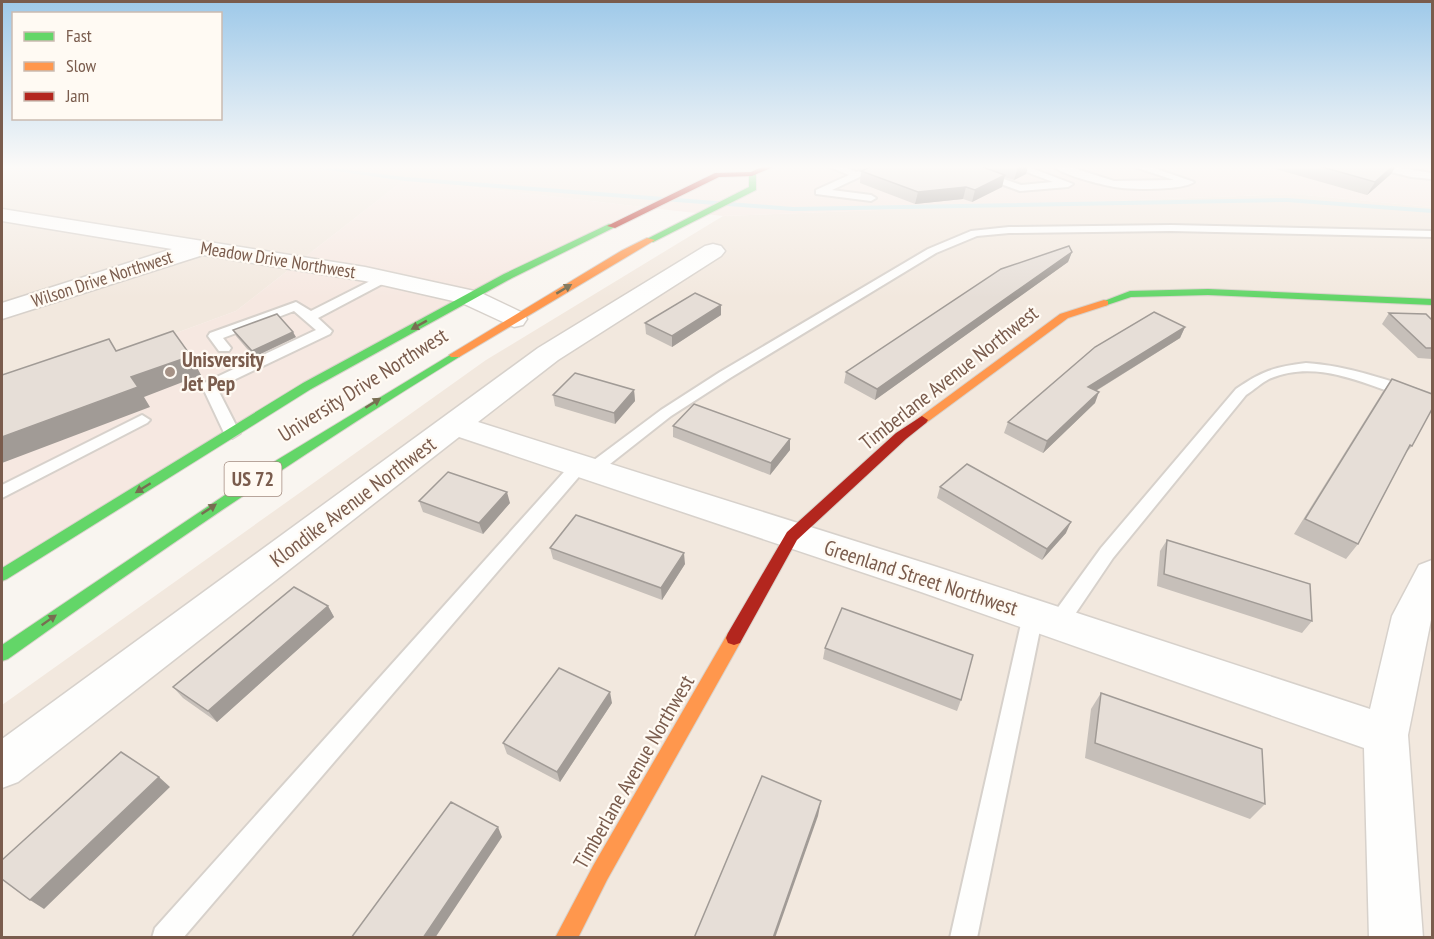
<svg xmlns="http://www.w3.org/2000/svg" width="1434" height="939" font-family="'PT Sans Narrow',sans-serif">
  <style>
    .residential { fill: #f2e8de }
    .commercial { fill: #f6e8e1 }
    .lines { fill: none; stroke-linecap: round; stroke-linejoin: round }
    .stream { fill: #d0e8ea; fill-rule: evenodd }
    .lane-casing { stroke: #d7d1cb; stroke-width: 4 }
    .street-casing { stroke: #d7d1cb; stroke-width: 3 }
    .fast-casing { stroke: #d9d2cb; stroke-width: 2 }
    .slow-casing { stroke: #d9d2cb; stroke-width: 2 }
    .jam-casing { stroke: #d9d2cb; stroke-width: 2 }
    .lane { fill: #fefefd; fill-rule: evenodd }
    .street { fill: #fefefd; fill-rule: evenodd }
    .fast { fill: #63d668; fill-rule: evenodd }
    .slow { fill: #ff974d; fill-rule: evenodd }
    .jam { fill: #b3261e; fill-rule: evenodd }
    .wall { fill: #c6bfb9 }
    .shaded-wall { fill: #a19b96 }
    .building { fill: #e6ded7; stroke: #a19b96; stroke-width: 1.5 }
    .oneway { fill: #776e51 }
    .poi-dot { fill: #a69286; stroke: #fffaf3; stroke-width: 2 }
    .labels { text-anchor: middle; stroke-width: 4.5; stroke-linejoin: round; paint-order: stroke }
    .far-street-label { font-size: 18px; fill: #7a5c4d; stroke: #fffaf3 }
    .shield { fill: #fffaf3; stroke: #a28b7f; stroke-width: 1.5 }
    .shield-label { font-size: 20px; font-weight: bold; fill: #7a5c4d }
    .poi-label { font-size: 21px; font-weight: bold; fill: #7a5c4d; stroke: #fffaf3; text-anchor: start }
    .street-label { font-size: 21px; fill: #7a5c4d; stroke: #fffaf3 }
  </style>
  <rect width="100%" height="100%" fill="#f9f5f0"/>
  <!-- residential -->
  <path class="residential" d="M2,166H746L642,207L405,179L236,311L2,397Z
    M1294,194L1432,207V937H2V705L486,360L723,216Z"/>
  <!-- commercial -->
  <path class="commercial" d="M746,166H1432V207L1294,194L723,216L642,207L422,318L2,580V397L236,311L405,179L642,207Z"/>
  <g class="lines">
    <!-- stream -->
    <path class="stream" d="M301,166H317L405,177L793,207L1287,198L1432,209V213L1287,202L793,211L405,181Z"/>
    <!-- lane casing -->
    <g class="lane-casing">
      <path id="lane" d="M827,166H842L857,172L870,166H883L832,190L871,195L876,198L871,201L816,194V190L849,175Z
        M952,166H967L1021,185L1053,182L1011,166H1026L1073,184L1068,187L1020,191Z
        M1052,166H1067L1114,181L1174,180L1132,166H1148L1194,182C1182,191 1125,190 1110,186C1095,183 1064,175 1052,166Z
        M1368,166H1388L1432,173V179L1411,177Z
        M1171,225L1432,231V237L1171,231L1009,233L977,236L936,253L730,378L671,416L596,475L590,477L583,472L183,938H152L155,928L572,463L578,461L586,466L661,410L720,372L928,249L971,231L1009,227Z
        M382,275L388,279L386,282L318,318L332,331L330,334L217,388L240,433L232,438L226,437L202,386L204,383L316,330L294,311L223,338L231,348L229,351H219L208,336L210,333L296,302L311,311Z
        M1306,363C1350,366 1391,381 1432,395V404C1379,394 1325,355 1269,379C1261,383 1254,390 1246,395L1113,558L1065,629L1058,631L1051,629L1048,623L1051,617L1101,548L1236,389C1262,371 1274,367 1306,363Z
        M142,415L150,420L147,423L2,498V485Z
        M1033,607L1040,609L1043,615L977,938H950L1023,615L1026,609Z"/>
    </g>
    <!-- street casing -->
    <g class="street-casing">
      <path id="street" d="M2,209L365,267L479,292L523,313L527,319L523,325L514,327L462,303L365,281L203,255L2,319V303L172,249L2,221Z
        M713,244L721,246L725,251L721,256L558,360L478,422L934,566L1370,709L1392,616L1419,565L1432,560V615L1408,735L1423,938H1369L1364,748L921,592L459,437L18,782L2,788V739L538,348L705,246Z"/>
    </g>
    <!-- fast casing -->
    <g class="fast-casing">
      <path id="fast" d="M749,172L756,174V190L653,242L645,240L749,187Z
        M609,224L617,226L512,278L311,389L7,579L2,581V568L303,383L504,274Z
        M1208,289L1432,299V305L1208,295L1131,297L1104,306L1099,303L1130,291Z
        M455,352L461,355L459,357C304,452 155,554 8,659L2,661V645L277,460Z"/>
    </g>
    <!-- slow casing -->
    <g class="slow-casing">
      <path id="slow" d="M647,238L655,240L459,357H451L449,355L621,251Z
        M1104,300L1108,301V305L1068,318L926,423H918L916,420L1060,314Z
        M734,631L740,633L742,638L740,643L607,880L578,938H555L593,866L728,633Z"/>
    </g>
    <!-- jam casing -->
    <g class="jam-casing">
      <path id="jam" d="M764,166L773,167L752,176L719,177L615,228L607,226L715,173L751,172Z
        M922,416L928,420L926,423L906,439L797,540L740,643L734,645L728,643L726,638L728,633L787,532L896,433Z"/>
    </g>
    <!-- lane -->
    <use href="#lane" class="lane"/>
    <!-- street -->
    <use href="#street" class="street"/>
    <!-- fast -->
    <use href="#fast" class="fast"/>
    <!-- slow -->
    <use href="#slow" class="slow"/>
    <!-- jam -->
    <use href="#jam" class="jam"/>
  </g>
  <!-- wall -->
  <path class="wall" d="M873,166H1028L1026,174L1014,180L1004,177L1002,187L972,202L963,199L915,204L860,183L861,171Z
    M1265,166H1396L1391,174L1367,195Z
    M1072,252L1068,262L875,400L844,383L846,372Z
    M721,305V315L672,347L646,334L645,323Z
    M1389,313L1432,320V359L1418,358L1382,324Z
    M1185,327L1180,338L1096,391L1095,403L1043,453L1004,433L1008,422Z
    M233,330L296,337L254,357L236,336Z
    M1392,379L1412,446L1405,454L1358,544L1346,559L1294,534L1382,393Z
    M634,390L635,401L615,424L555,406L553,395Z
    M673,426L790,450L770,475L673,437Z
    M940,487L1066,533L1042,560L937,498Z
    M419,501L510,503L483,534L423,512Z
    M1167,540L1312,621L1302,633L1157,586L1160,551Z
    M550,548L685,564L662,600L553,559Z
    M328,606L334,617L217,722L183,698L173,687Z
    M825,648L961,700L957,711L823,659Z
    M1101,693L1265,804L1250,819L1085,758L1091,709Z
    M612,703L560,782L507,754L503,743Z"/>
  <!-- shaded-wall -->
  <path class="shaded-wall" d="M1019,166H1028L1026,174L1014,180L1018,167Z
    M1393,166H1396L1391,174L1367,195L1375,182Z
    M1005,175L1002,187L972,202L975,190Z
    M966,187L963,199L915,204L918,192Z
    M1072,252L1068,262L875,400L877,389Z
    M721,305V315L672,347V336Z
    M1185,327L1180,338L1084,398L1088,387Z
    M293,332L296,337L254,357L252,351Z
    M191,356L201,375L144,397L150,407L2,463V437L131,377Z
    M634,390L635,401L615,424L614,413Z
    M1099,392L1095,403L1043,453L1047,441Z
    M790,439V450L770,475L771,463Z
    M507,492L510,503L483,534L479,523Z
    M1071,522L1066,533L1042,560L1047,549Z
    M684,553L685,564L662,600L661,588Z
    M328,606L334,617L217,722L208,711Z
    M610,692L612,703L560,782L557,772Z
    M159,777L170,787L44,909L30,900Z
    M821,801L818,816L775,938H773Z
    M498,827L502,837L435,938H423Z"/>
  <!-- building -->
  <path class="building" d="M873,166H980L1005,175L975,190L966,187L918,192L861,171Z
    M1319,166H1393L1375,182Z
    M1069,246L1072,252L877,389L846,372L1001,269Z
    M695,293L721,305L672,336L645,323Z
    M1154,312L1185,327L1088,387L1099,392L1047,441L1008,422L1095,347Z
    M1389,313L1426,314L1432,320V348H1426Z
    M277,314L293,332L252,351L233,330Z
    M173,331L191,356L131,377L138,387L2,437V375L109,339L116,351Z
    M575,373L634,390L614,413L553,395Z
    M1392,379L1432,394V409L1412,446L1410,445L1358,544L1305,519Z
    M694,404L790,439L771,463L673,426Z
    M967,464L1071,522L1047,549L940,487Z
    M448,472L507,492L479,523L419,501Z
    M576,515L684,553L661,588L550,548Z
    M1167,540L1310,584L1312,621L1164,574Z
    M294,587L328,606L208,711L173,687Z
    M842,608L973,655L961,700L825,648Z
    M559,668L610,692L557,772L503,743Z
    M1101,693L1262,749L1265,804L1095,743Z
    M121,752L159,777L30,900L2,879V860Z
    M762,776L821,801L773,938H694Z
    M451,802L498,827L423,938H351Z"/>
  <!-- one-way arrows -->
  <defs><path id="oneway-solid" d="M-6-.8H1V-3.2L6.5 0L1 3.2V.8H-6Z" transform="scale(1.5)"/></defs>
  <g class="oneway">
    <use href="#oneway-solid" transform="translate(564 289) rotate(-31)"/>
    <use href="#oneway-solid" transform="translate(419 325) rotate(151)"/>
    <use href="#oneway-solid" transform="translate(373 403) rotate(-32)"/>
    <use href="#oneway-solid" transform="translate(143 488) rotate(148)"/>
    <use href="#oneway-solid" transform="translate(209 509) rotate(-34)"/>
    <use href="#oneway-solid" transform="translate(49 620) rotate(-35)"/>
  </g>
  <!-- sky -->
  <linearGradient id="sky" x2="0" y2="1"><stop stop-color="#9ec9e9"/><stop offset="0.56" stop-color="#fcfaf8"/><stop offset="1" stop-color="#fcfaf8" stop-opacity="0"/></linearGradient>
  <rect width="1434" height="298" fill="url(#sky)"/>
  <!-- markers -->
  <circle class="poi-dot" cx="170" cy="372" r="6"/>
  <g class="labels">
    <!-- far-street labels -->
    <g class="far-street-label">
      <text transform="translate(278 260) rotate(9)" y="6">Meadow Drive Northwest</text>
      <text transform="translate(102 279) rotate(-18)" y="6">Wilson Drive Northwest</text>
    </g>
    <!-- shield labels -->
    <rect class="shield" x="224.5" y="462" width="57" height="34" rx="4.5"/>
    <g class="shield-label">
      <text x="253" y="486">US 72</text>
    </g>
    <!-- poi labels -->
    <g class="poi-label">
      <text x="182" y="367">Unisversity<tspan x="182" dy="24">Jet Pep</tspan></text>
    </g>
    <!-- street labels -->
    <g class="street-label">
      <text transform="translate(949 378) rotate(-38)" y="7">Timberlane Avenue Northwest</text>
      <text transform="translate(363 385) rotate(-32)" y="7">University Drive Northwest</text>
      <text transform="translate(353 502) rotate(-37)" y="7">Klondike Avenue Northwest</text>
      <text transform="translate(921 578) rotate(18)" y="7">Greenland Street Northwest</text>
      <text transform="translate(634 772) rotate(-60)" y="7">Timberlane Avenue Northwest</text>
    </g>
  </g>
  <!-- border -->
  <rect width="1434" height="939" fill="none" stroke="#7a5c4d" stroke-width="6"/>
  <!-- legend -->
  <rect x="12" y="12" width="210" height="108" fill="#fffaf3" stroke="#cabbb1" stroke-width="1.5"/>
  <rect x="24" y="32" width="30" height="9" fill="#63d668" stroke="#cabbb1" stroke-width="1.5"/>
  <text x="66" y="42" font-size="18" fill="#7a5c4d">Fast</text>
  <rect x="24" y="62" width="30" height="9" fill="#ff974d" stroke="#cabbb1" stroke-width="1.5"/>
  <text x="66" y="72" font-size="18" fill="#7a5c4d">Slow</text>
  <rect x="24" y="92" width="30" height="9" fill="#b3261e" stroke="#cabbb1" stroke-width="1.5"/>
  <text x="66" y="102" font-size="18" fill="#7a5c4d">Jam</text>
</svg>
